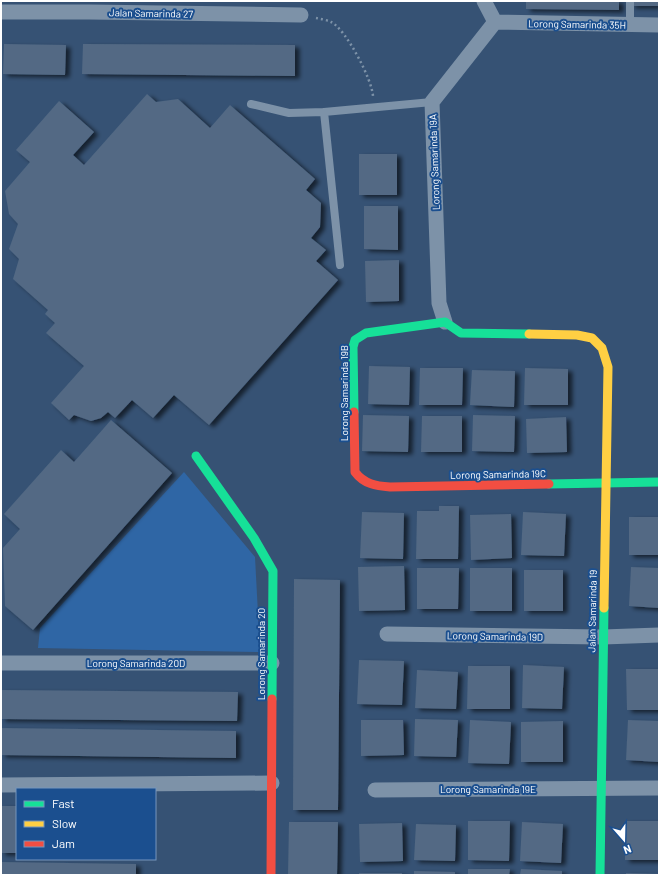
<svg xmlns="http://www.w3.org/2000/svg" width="660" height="876" font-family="Barlow,sans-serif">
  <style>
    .green { fill: #2f66a5 }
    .building { fill: #526984; filter: url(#shadow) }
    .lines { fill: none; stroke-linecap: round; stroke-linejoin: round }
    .path { stroke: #7d92a8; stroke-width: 2.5; stroke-dasharray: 2 3; stroke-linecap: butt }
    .lane { stroke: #7d92a8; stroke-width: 8 }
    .street { stroke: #7d92a8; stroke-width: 15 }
    .fast { stroke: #16e098; stroke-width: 9 }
    .slow { stroke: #ffcf43; stroke-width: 9 }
    .jam { stroke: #f24e42; stroke-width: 9 }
    .labels { text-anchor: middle; stroke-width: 4; stroke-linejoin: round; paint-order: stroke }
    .street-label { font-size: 10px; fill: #fff; stroke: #1b4f8f }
  </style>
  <defs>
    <filter id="shadow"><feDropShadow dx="4.5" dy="2.5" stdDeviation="2" flood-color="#0009"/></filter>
  </defs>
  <rect width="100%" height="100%" fill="#365274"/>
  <!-- green -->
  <path class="green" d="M184,472L255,557L260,652L38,648L40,628Z"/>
  <!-- building -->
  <path class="building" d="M526,1H619V10L526,9Z
    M631,1H659V6H631Z
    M4,44L66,45L65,75L3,74Z
    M83,44L295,45V76L82,74Z
    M147,94L156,102L178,99L210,128L230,105L315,179L306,190L321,203L320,227L311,238L326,250L316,261L338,280L209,425L174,395L153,418L132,400L115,418L108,412L101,418L91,421L74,415L69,420L51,403L84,366L46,333L55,323L45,314L48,310L13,279L19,259L9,249L18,224L9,214L5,191L30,162L16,150L59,101L94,132L73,155L84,165Z
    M359,154H397V195H359Z
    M364,206H398V250L364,249Z
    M399,260V301L366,302L365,261Z
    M369,366L410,367L409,405L368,404Z
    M420,368H463L462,405H419Z
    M525,368L568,369V405H524Z
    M472,370L515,371L514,407L470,405Z
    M363,415L409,416L408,452L362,451Z
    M473,415L515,416L514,452L472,451Z
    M422,416H462V452H421Z
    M566,417L567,452L527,453L526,419Z
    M111,420L172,473L33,630L5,606L3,548L20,529L4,514L61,450L74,462Z
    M439,506H459L458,559H416L417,511H439Z
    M362,512L404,513L403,559L360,558Z
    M523,512L566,514L564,556L521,555Z
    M511,514L512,558L471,560L470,515Z
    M629,517H659V555H629Z
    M404,566L405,610L359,611L358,567Z
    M631,567L659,568V608L629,606Z
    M417,568H459L458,609H417Z
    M470,568H512V611H470Z
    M524,570H563V611H524Z
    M294,579L340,580L338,810H293Z
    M359,660L404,661L402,705L357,704Z
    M523,665L564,667L562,709L522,708Z
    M468,666H510V709H467Z
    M626,669H659V710H627Z
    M417,670L458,672L456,709L415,708Z
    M1,690L238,692L237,721L1,719Z
    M415,719L458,720L456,757L414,756Z
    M361,720H403L404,755L361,756Z
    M470,720L511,722L509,764L468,763Z
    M628,720L659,721V762L626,760Z
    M563,721V762H521V722Z
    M1,728L236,731V758L1,755Z
    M1,806H17V853H1Z
    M468,821H510L509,861L468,860Z
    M625,821H659V860H625Z
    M289,822H338L337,875H288Z
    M522,822L563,824L561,863L520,861Z
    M402,823L403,861L360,862L359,824Z
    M416,824L456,825L455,861L414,860Z
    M1,862L136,864V875H1Z
    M468,869H510L509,875H468Z
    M521,869L562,871V875H520Z
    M414,871L455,872V875H414Z
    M359,873H402V875H359Z
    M626,873L659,874V875H626Z"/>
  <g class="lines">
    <!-- path -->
    <path class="path" d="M316,18C321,19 327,20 331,22C346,29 373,81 373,97"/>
    <!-- lane -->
    <path class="lane" d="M630,25V1
      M251,104L289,113L324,112L432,102
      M324,112L340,265"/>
    <!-- street -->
    <path class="street" d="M484,1L495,22
      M1,12H89L301,15
      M495,22L659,25
      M445,322L439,303L432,102L495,22
      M387,634L603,637L659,635
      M1,663H272
      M1,785L272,783
      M375,790L659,788"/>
    <!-- fast -->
    <path class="fast" d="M354,412L353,347L355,340L366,333L445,322L461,333L529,334
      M196,456L254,538L273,571L272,699
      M549,484L659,482
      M600,875L604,608"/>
    <!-- slow -->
    <path class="slow" d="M529,334L577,335L592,338L602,348L608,367L604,608"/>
    <!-- jam -->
    <path class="jam" d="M354,412L355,472C364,484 376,486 390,487L549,484
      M271,875L272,699"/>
  </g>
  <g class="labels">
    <!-- street labels -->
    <g class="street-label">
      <text transform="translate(151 13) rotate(1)" y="4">Jalan Samarinda 27</text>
      <text transform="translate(577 24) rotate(1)" y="4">Lorong Samarinda 35H</text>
      <text transform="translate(434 162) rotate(-92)" y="4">Lorong Samarinda 19A</text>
      <text transform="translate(344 393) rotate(-90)" y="4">Lorong Samarinda 19B</text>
      <text transform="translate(498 474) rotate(-1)" y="4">Lorong Samarinda 19C</text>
      <text transform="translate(592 611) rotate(-89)" y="4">Jalan Samarinda 19</text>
      <text transform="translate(495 636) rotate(1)" y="4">Lorong Samarinda 19D</text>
      <text transform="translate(261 654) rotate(-90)" y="4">Lorong Samarinda 20</text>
      <text x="136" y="667">Lorong Samarinda 20D</text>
      <text x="488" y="793">Lorong Samarinda 19E</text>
    </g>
  </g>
  <!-- border -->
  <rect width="660" height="876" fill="none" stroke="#ffffff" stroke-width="4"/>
  <!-- legend -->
  <rect x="16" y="788" width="140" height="72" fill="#1b4f8f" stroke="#7695bc"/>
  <rect x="24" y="801" width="20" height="6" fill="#16e098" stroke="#7695bc"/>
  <text x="52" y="808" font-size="12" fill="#ffffff">Fast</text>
  <rect x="24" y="821" width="20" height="6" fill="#ffcf43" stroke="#7695bc"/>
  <text x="52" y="828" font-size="12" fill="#ffffff">Slow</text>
  <rect x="24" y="841" width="20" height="6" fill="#f24e42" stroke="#7695bc"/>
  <text x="52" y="848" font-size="12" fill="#ffffff">Jam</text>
  <!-- north arrow -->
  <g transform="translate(624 840) rotate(160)" stroke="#1b4f8f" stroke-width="3" paint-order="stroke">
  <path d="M0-3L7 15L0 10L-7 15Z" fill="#ffffff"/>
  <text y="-6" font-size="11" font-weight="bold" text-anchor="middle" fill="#ffffff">N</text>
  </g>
</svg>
